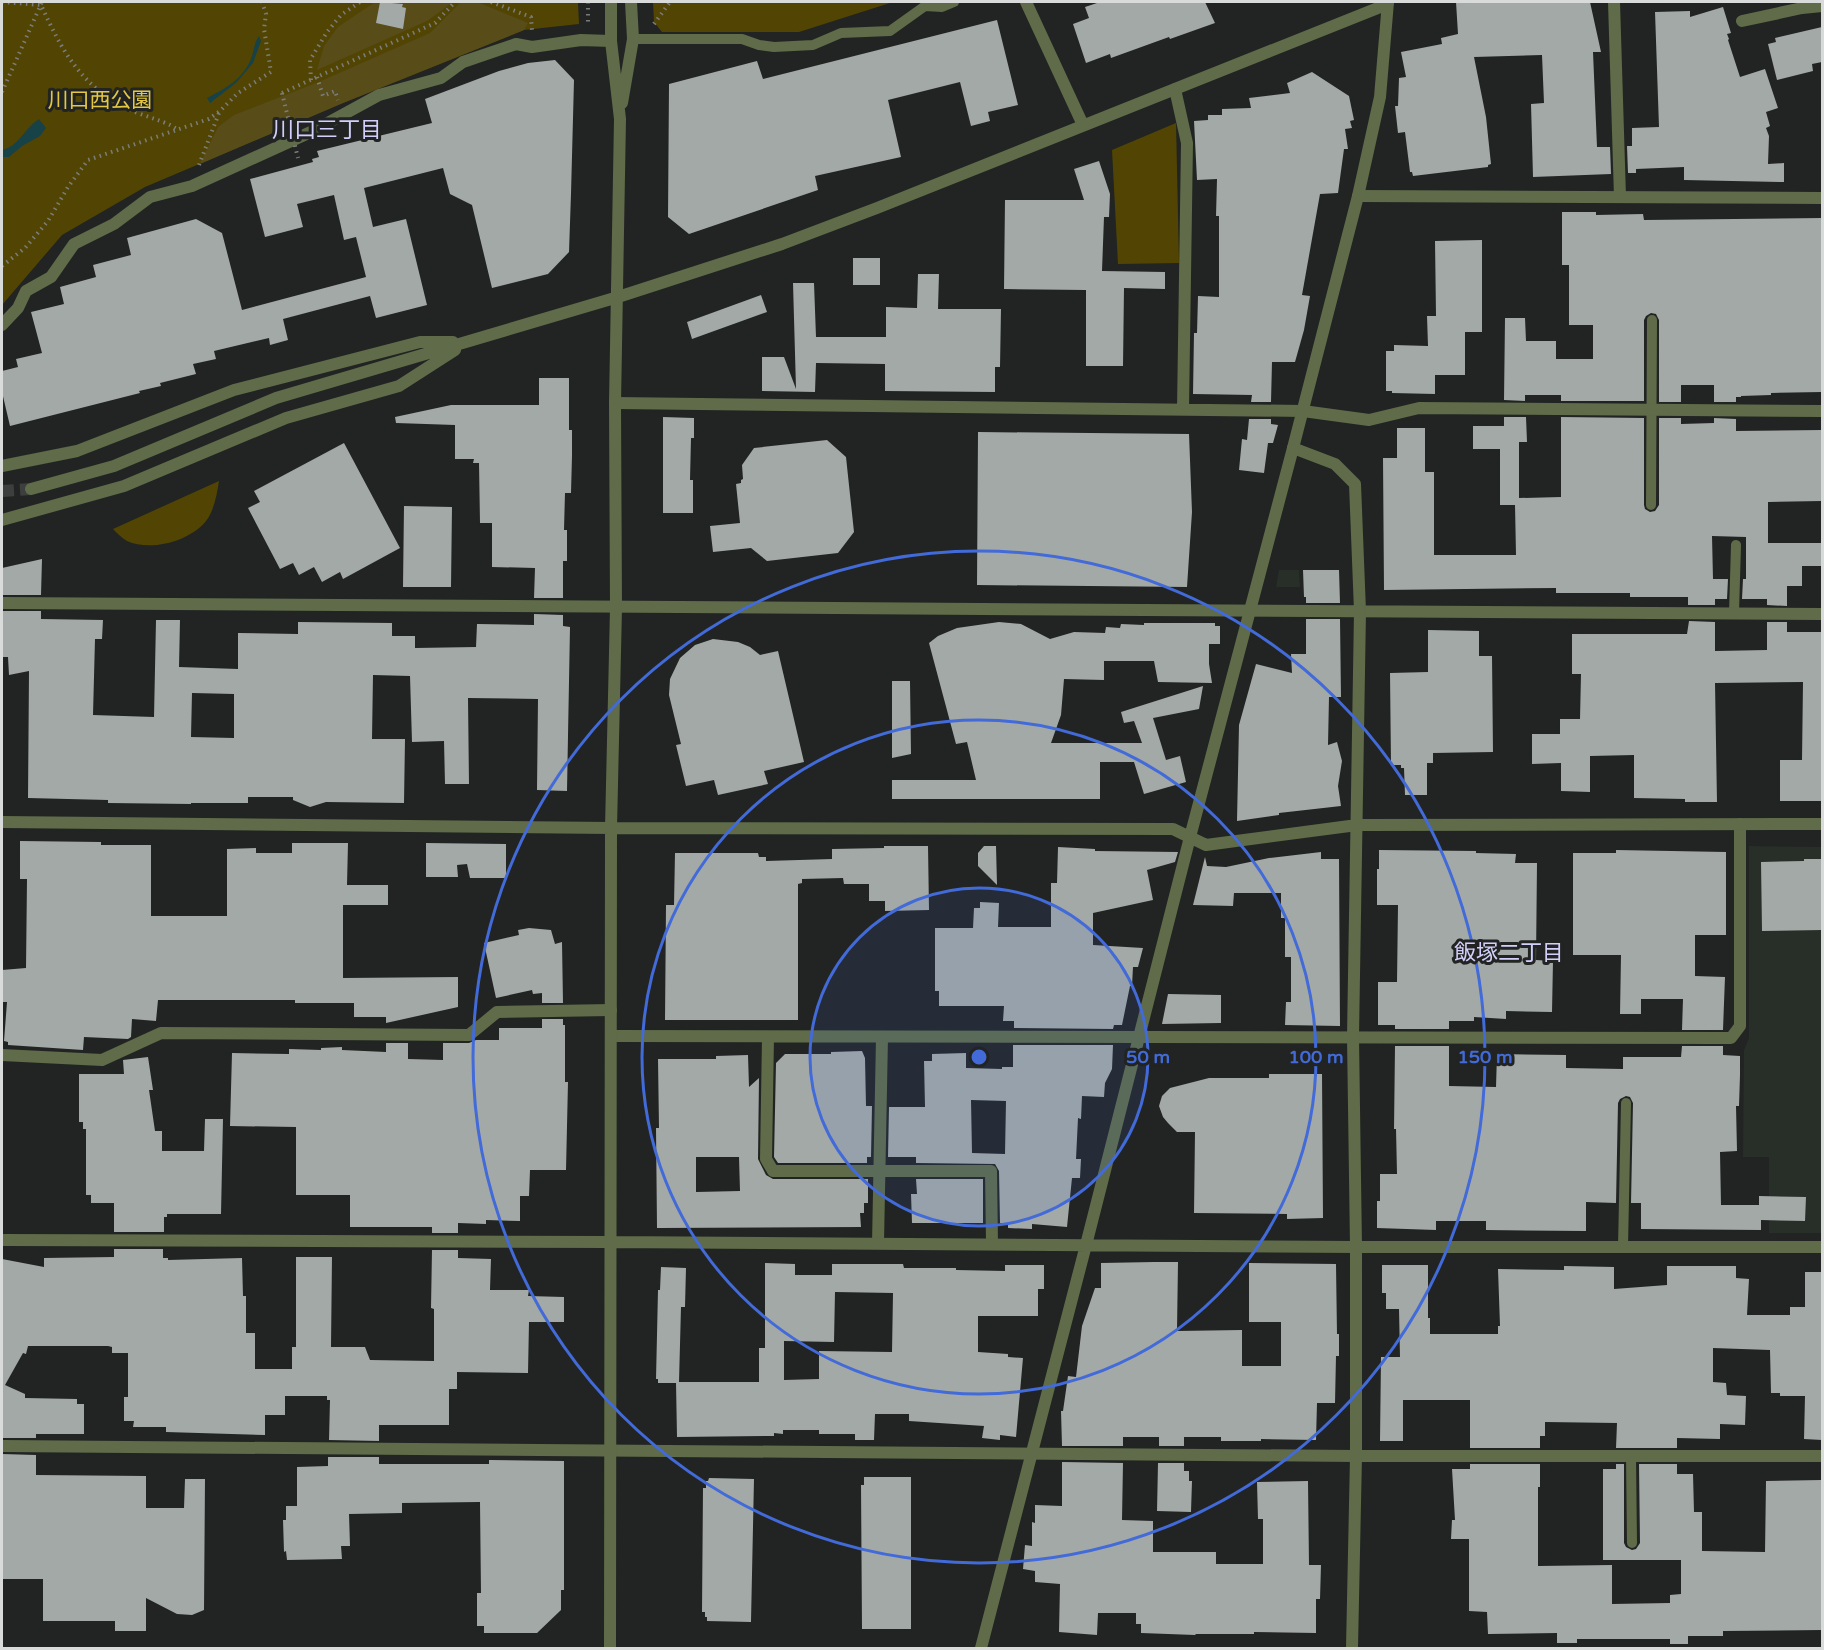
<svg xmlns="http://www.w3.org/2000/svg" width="1824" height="1650" font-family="'Varela Round','Noto Sans JP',sans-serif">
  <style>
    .built { fill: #272f28 }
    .green { fill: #524503 }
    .forest { fill: #584c19 }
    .water { fill: #174247 }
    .building { fill: #a3a9a7; fill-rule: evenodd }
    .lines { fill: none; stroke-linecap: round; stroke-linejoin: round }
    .tertiary-tunnel { stroke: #3c3f3d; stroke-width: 12; stroke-dasharray: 12 6; stroke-linecap: butt }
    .path { stroke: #7a7d7b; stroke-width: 4; stroke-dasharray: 1.5 4.5; stroke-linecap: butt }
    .service { stroke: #5f6b49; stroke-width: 10 }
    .minor { stroke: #5f6b49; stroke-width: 12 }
    .tertiary { stroke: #5f6b49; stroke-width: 12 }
    .path-bridge { stroke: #7a7d7b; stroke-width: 4; stroke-dasharray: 1.5 4.5; stroke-linecap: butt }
    .ring { fill: none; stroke: #426ad8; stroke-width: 3 }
    .labels { text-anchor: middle; stroke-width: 6; stroke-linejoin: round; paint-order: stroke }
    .park-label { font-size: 21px; fill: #e3c743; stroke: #212422 }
    .neighbourhood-label { font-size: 22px; fill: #d3cffb; stroke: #212422 }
    .centre { fill: #426ad8; stroke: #212422; stroke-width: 3 }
    .ring-label { font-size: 18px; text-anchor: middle; font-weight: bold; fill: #426ad8; stroke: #212422; stroke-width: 6; stroke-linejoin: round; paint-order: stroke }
  </style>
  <rect width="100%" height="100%" fill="#212422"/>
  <!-- built -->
  <path class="built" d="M1279,570H1299L1300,587H1276Z
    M1749,846L1822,847V1233H1769V1157H1743L1744,1050L1749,1038Z"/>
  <!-- green -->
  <path class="green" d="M2,2H578L579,24L524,30L343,103L145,187L62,235L2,305Z
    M653,2H893L799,32H662L654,22Z
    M1176,123L1179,263L1118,264L1112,150Z
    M219,481C217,494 214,511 206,521C190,541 151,552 127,541C122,538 117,533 113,529Z"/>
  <!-- forest -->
  <path class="forest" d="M375,2H453L427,21L317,70L324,46L338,27Z
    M461,2H477L528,23L524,30L343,103L200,164L218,127L234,115L321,81L430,33Z"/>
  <!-- water -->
  <path class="water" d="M259,36L261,41L253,63L236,83L210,103L207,98C226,88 242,80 251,59C254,52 254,42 259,36Z
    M39,119L46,128L40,136L22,146L9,157H2V150C19,146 24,129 39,119Z"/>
  <!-- building -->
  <path class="building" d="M380,2L403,4L402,7L406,8L403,29L376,23Z
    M1100,2H1205L1215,23L1170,39L1169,37L1111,58L1110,54L1086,63L1073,24L1089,18L1085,7Z
    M1456,2H1590L1601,52H1593L1597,147H1610L1611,174L1533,177L1531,104L1544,103L1542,55L1474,57L1486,117L1491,164L1488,165V167L1413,176L1412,172H1410L1405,132L1398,133L1395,106H1398L1399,78L1406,77L1401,52L1442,44L1441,38L1458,34Z
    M1723,7L1731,33L1727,34L1729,39L1728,40L1740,77L1765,69L1778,108L1766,112L1770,126L1766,128L1769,136L1768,164L1784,163V182L1684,180V167L1636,169V173H1628L1627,146H1632V128L1659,127L1655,12L1690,11V17Z
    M997,20L1018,105L988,112L990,121L971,126L960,82L888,100L901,157L815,176L818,190L689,234L668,217L669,84L757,61L763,79Z
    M1822,27V62L1812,64L1813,71L1777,80L1768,44L1776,42L1775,38Z
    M555,60L574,80L571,194L569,252L548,274L492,288L472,205L450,194L443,168L364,188L373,227L406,219L427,305L376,318L370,296L283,319L288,340L270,345L269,338L214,351L216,359L193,364L196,374L160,383L161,386L139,391L140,393L10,426L2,392V371L18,367L16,359L42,353L31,312L64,304L60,287L96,277L93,265L131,255L127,238L196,219L222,233L242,310L366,277L356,237L344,240L334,195L297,204L303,227L265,237L250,179L313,162L312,159L319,157L317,151L432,123L425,99L499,71L528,63Z
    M1312,72L1349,96L1354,120L1350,121L1352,128L1345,129L1348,149H1344L1338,193L1320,194L1302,295L1310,296L1304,330L1295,362H1272L1271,402H1251L1252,395L1193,394L1194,333H1197L1198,296L1219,297V216H1216L1217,179L1197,180L1194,121L1208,120V115H1222V109L1251,108L1249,98L1290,93L1287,83Z
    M1099,161L1110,194L1109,217H1104L1102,271L1165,272V289L1124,288L1123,366H1086V290L1004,289L1005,200H1084L1074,169Z
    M1562,212H1596V215L1643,214L1644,220L1822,218V392L1771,393V395L1741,396V397H1736V402H1714V385H1681V402H1659V320L1656,314L1651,313L1646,316L1644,320V401H1561V395H1525V401L1504,400L1505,318H1525L1526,341H1556V359H1593V325H1569V265H1562Z
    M1482,240V332H1465V375H1435V394L1392,393V391H1386V351H1394V345L1428,346L1427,316H1436L1435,241Z
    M853,258H880V285H853Z
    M918,274H939L938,309H1001L1000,367H995V392L885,391V364L816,363L815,392L762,391V357H784L796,389L793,283H814L816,337H886V307L917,308Z
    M761,295L767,312L692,339L687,322Z
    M539,378H569V430H572V456L571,493H565L564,530H567V561H563V598H534L535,568L492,567V523H480L479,463H473L474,459H455V425L396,423L395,417L451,405H539Z
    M663,417L694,418V438H691L690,480H693V513H663Z
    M1504,417H1526L1527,442H1519V498L1561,497V417L1644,418V505L1645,509L1650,512L1655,511L1659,505V418H1681V424L1714,423V418L1736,419V431L1822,430V501L1768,502V543H1822V566H1802V586H1787V606L1767,605V599H1742L1743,579H1746V537L1712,536L1713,579H1728L1727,599H1715V605H1688V597H1630V593H1556V588L1384,590L1383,458H1397V428H1425V472H1434V555H1516L1515,505H1500V449H1473V426H1504Z
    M1249,419H1271V424L1278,425L1273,443H1268L1264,473L1239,470L1242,439L1247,440Z
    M978,432L1189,434L1192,512L1187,587L977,585Z
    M827,440L846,457L854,532L838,553L767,561L751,548L713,552L710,526L740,523L736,484L741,483V480L743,479L742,465L754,448Z
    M344,443L400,548L343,579L340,572L322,582L314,567L299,575L293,563L280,569L248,508L260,502L254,491Z
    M404,506L452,507L451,587H403Z
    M42,559L41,595H2V568Z
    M1303,570H1339L1340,603H1306V597H1304Z
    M2,611H41V619L103,620L102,639H95L93,715L154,717L156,620H180L179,667L238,669V633L298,634V622L392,623V636H415V648L476,647L477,624L534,625V614L563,615V626L570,627L567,791L537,790L538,699L468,698L469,784H445L444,741L412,742L410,676L373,675L372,739H405L404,803L326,802L310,807L293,800V797H248V803H191V804L108,803V800L28,798L29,671L9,675L8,657H2ZM192,693L234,694V738L191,737Z
    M1306,619H1340L1341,697H1329L1328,745L1337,742L1342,761L1338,786L1341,806L1279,813V815L1237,821L1239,725L1256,664L1292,673L1291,654H1306Z
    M1689,621L1715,622V651L1767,650V622H1787V632H1822V801H1780V760H1802L1803,682L1715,683L1717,802H1685V799L1634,798V755L1590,756V792L1561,791V763L1532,764V734H1560V719H1580L1581,674H1572V634H1687Z
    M999,622L1021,624L1050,639L1074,632L1105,633L1106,627L1120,628L1121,624L1144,625V623H1215V626H1220V644H1209V664L1212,683L1158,682L1154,661H1104V680L1064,679L1061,715L1051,743H1142L1134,721L1124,723L1121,712L1203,686L1199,709L1153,718L1166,760L1180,756L1186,782L1144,794L1134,762H1100V799H892V780H976L967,742L956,744L929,643L938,636L957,628Z
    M1428,630L1479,631V656H1492L1493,752L1433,753V763H1427V795H1405L1404,768H1401V765H1391L1390,673L1428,672Z
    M713,639L738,642L750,647L760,655L778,651L804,762L764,771L768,784L718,795L714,780L686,786L676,745L681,744L669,695L670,679L680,658L695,645Z
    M892,681H910L911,754L892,758Z
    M20,841L101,842V845H151V916H227V849L256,848V853H292V843H348L347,885H388V905H343V978L458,977V1007L386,1023V1017H354V1003H295V1000H158L156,1021L132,1019L131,1037L128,1039L84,1037L83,1050L8,1045V1042L4,1041L7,1002H2V970L26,968L27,879H20Z
    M426,843L506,844V878H470L467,864L457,865L458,877H426Z
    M884,846H928L929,910L885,911V901H869V884H844L843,878L802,879V883L798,884V1020H665L666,905H674L675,853H758L759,857H766V861L832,859V849L884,848Z
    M984,846H996L997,885L978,866V853Z
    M1058,847L1095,849V851L1178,852L1175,862L1147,870L1153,900L1093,913V945L1143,948L1138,967H1133L1132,986H1130L1122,1025H1114L1113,1029L1014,1028V1021H1003L1004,1006H939V991H935V928H973L974,908H980V902L999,903L998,927H1051V883H1057Z
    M1379,850L1476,851V853L1516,854L1515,863H1537L1536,960L1553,961L1552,1012L1506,1011V1019L1474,1017V1021H1449V1029H1395V1025H1378V982H1397L1398,905H1377V869H1379Z
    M1616,850L1726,852V935H1695V976L1725,977L1723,1030H1682L1683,999H1641V1014H1620L1621,955H1573V853H1616Z
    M1321,852V859H1339L1340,1026L1285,1025L1286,1002H1291V957H1285V918H1281V893H1234L1233,906L1193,905L1205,857L1207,866L1226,867L1269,858Z
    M1804,859H1822V930L1762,931L1761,862L1804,861Z
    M529,928L551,930L555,944L562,942L563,1003H542V993L533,994L532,990L496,998L484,943L519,935L518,930Z
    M1168,994L1221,995V1023L1162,1024Z
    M542,1019H563V1025H565V1082H568L566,1170H530L529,1196H520V1221L486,1220V1224L458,1223V1233H432V1227H350V1195H296V1127L230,1126L232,1053L289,1054V1049L321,1050V1048L342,1047V1050L386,1052V1043H408V1059L443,1060V1043H469L476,1040H499V1028H542Z
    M1013,1045H1113L1112,1069L1105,1083L1104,1097L1082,1096L1081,1119L1078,1118L1076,1159H1081L1080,1178H1072L1067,1227L1032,1224V1229L1008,1228V1223H1000L999,1171L995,1164L916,1163V1157H888L889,1107H925L924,1061H932V1054L966,1053V1068L1002,1069V1067H1013ZM971,1100L1006,1101L1005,1154L972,1153Z
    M1395,1046H1449V1086L1496,1087L1497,1054L1566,1055V1068L1623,1069V1057H1681L1682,1046H1723V1055L1740,1056V1075L1739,1106H1736L1737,1151L1720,1152L1721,1205H1759V1196L1806,1197L1805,1221L1761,1220V1230L1641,1229V1203H1631L1633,1103L1630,1097L1626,1096L1620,1099L1618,1103L1616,1203L1586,1202V1231L1486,1230V1221H1436V1230L1377,1228V1201H1380V1174H1397L1396,1129H1394Z
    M862,1051L865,1058L866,1106H872L871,1157H867V1163H778L774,1157L776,1063L785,1054H831V1052Z
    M748,1055L749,1087L759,1078L758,1159L766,1175L773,1179H868V1203H864V1213H860L861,1227L657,1228L656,1128H659L658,1059H716V1056ZM696,1157H739L740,1191L696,1192Z
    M148,1057L153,1090H149L155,1131H162V1151H204L205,1119H223L221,1214H167V1217H164V1232H114V1203H91V1195H86V1129H83V1122H79V1074H124L123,1060Z
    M1269,1074H1322L1323,1218L1287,1219V1214L1194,1213L1195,1132H1177L1168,1123L1163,1117L1159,1106L1162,1096L1170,1088L1209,1078H1269Z
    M916,1179H983V1223H912L911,1194H917Z
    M114,1249H163V1258H168V1260L242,1258L243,1296H246V1333H255V1369H292V1347H296V1257H332L331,1347H365L370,1360L434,1361V1309L431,1308L432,1250H458V1258L491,1259L490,1290H529L528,1296L564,1297V1322H529L528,1373L457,1372V1389H449V1425H379V1441L329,1440L330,1400H327V1396H285V1415H265V1435L166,1432V1427H133L134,1421H124V1397H128V1353H112V1347L108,1346H28L26,1354L23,1353L5,1385L25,1394V1398L77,1399V1404H84V1434H36V1438H2V1259L44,1267V1258L114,1257Z
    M1154,1262H1178L1177,1331L1242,1330V1366H1281V1322H1249V1263L1336,1264L1337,1334H1339V1356H1336L1335,1403H1317L1316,1440L1261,1439V1441H1221V1437H1184V1446H1159V1437H1123V1446H1062L1061,1411H1063L1068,1376L1076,1377L1082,1326L1095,1288H1101V1263Z
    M765,1263L795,1264V1275H832V1264H903L904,1268H956V1270L1005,1271V1265H1044V1289H1038V1316H978V1352L1008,1354V1357L1023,1358L1016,1437L1000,1435V1440L982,1438L984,1426L909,1421V1414H875L874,1440H855V1434H819V1430H783V1434L774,1433V1436L677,1437L676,1383H658V1379H656L658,1290H660L661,1267L686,1268L685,1307H681L679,1382H759V1348H765ZM835,1292L893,1293L892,1352L819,1351V1379L784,1380V1341L834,1342Z
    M1382,1265H1428V1318H1430V1334H1498V1326H1500L1498,1269L1564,1270V1266L1614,1267V1289L1667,1285V1266H1736V1278L1749,1279L1747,1315H1790V1307H1805V1272H1822V1440L1804,1439L1805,1396H1780V1393H1771L1770,1350L1713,1348V1382L1726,1383L1727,1395L1746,1396L1745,1425L1720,1424V1439L1677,1438V1448H1616L1617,1423L1545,1422V1436H1540V1448H1470V1400H1403V1441H1380L1381,1357H1400L1399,1309H1386V1293H1382Z
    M2,1454L36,1455V1475L146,1476V1508H184L185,1479H205L204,1610L192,1615L177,1614L146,1598V1631H115V1621H43V1579H2Z
    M328,1457H379V1464H489V1460L564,1461V1590H561V1610L537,1633H484V1626H477V1593H481L480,1502L402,1503V1513L349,1514L350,1546H341L342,1559L287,1560L286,1551L284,1552L283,1520H286V1506H297V1467L328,1466Z
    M1062,1462L1123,1463L1122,1520L1153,1521V1552H1216V1564H1263V1519H1258L1257,1482L1308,1481L1309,1565H1321L1320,1599H1316V1633L1254,1632V1634H1196L1195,1635L1141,1633V1624H1136V1613H1098L1097,1635L1059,1632L1060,1584L1035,1582V1571L1023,1569L1025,1545L1032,1546V1522L1035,1523V1505L1062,1506Z
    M1158,1463H1184V1471H1189V1481H1192L1191,1512L1157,1511Z
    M1470,1464H1540V1487H1538V1566L1612,1565V1604L1670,1603V1595L1681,1594V1560H1603V1469H1616V1464H1624V1543L1626,1547L1632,1550L1636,1549L1640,1543L1639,1464H1677V1474H1693L1694,1512H1702V1551L1765,1552L1766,1481L1822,1480V1630L1723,1631V1636H1688V1644H1670V1639H1577V1643H1557V1633L1488,1634L1487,1612L1469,1611V1539H1451L1452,1520H1455L1452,1469H1470Z
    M864,1477H911V1629H862L861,1485H864Z
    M709,1478L754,1479L751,1622L707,1621V1617H705V1612H702L703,1488H706V1481H708Z"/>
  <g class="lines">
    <!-- tertiary-tunnel -->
    <path class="tertiary-tunnel" d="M2,491L31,489"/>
    <!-- path -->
    <path class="path" d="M2,2L41,5C60,46 75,76 115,103C128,111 155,118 170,125L177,129
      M491,2L531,17L532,31
      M588,2V23
      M654,24L670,2
      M317,77L323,96L335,91L338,100
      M311,80L310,60L327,32L341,15L360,2
      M2,92L42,2
      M282,93L435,23L455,2
      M199,165L219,113
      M2,266L25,248L48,221L68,187L88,160L209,119L220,111L238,93L271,72L264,29L266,14L262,2"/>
    <!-- service -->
    <path class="service" d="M633,39H742L759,45L774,47L813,45L841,33L890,31L925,6L942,7L954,2
      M1651,505L1652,320
      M1734,613L1736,545
      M1623,1247L1626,1103
      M1631,1456L1632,1543"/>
    <!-- minor -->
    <path class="minor" d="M1614,2L1620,197
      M1742,21L1802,8L1822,6
      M1175,89L1187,143L1183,409
      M1358,196L1822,198
      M2,325L18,308L26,291L51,277L74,244L114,224L150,197L192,186L313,131L379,95L441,78L463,62L516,44L532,47L581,40L611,41
      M615,403L1303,411L1369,420L1419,408L1822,411
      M1293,448L1335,464L1355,484L1360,611
      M2,603L1822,614
      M611,1036L1731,1038L1740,1026V824
      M768,1037L766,1159L773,1171H991L992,1244
      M2,1055L102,1060L161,1033L469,1035L497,1012L611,1010
      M2,1240L610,1242
      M878,1243L882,1037
      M2,1446L1356,1456H1822"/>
    <!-- tertiary -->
    <path class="tertiary" d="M1026,2L1083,125
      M622,103L633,39L631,2
      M2,466L77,451L234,390L420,342H453
      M31,489L114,466L276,398L618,297L782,244L877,208L1388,4
      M2,520L124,486L286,418L399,386L455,350
      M2,822L611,828L1173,829L1206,845L1357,825L1822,824
      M610,1242L1356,1247H1822
      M610,1648L611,828L616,608L615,403L620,119L611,41V2
      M981,1648L1086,1245L1190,837L1293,448L1358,196L1380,97L1388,2
      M1352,1648L1356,1456V1247L1353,1037L1360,611"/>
    <!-- path-bridge -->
    <path class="path-bridge" d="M282,93L298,158"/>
  </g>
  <!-- distance rings -->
  <circle cx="979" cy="1057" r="169" fill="#426ad8" fill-opacity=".12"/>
  <g class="ring">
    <circle cx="979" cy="1057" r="169"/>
    <circle cx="979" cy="1057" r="337"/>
    <circle cx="979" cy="1057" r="506"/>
  </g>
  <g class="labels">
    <!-- park labels -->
    <g class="park-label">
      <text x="100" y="107">川口西公園</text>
    </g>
    <!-- neighbourhood labels -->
    <g class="neighbourhood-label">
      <text x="327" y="137">川口三丁目</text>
      <text x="1509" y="960">飯塚二丁目</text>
    </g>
  </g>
  <circle cx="979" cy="1057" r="9" class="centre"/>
  <g class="ring-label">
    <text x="1148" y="1063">50 m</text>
    <text x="1316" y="1063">100 m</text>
    <text x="1485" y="1063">150 m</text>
  </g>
  <!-- border -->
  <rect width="1824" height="1650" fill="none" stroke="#d8dbd9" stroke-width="6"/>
</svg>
